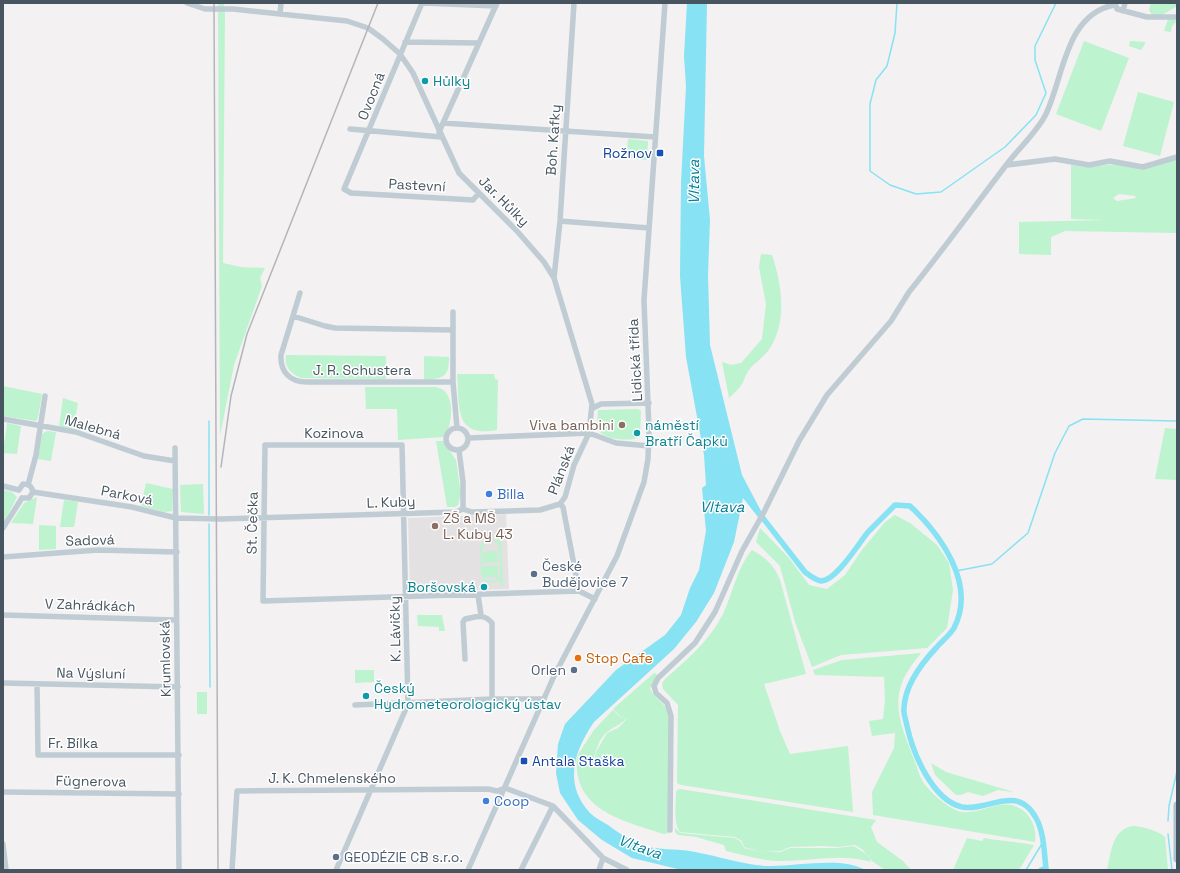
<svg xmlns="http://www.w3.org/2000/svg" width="1180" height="873" font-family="'Space Grotesk',sans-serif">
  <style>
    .education { fill: #e4e1e3 }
    .green { fill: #bdf3cf; fill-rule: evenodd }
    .water { fill: #87e2f3 }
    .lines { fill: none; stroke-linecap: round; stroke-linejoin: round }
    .stream { stroke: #87e2f3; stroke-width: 1.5 }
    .canal { stroke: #87e2f3; stroke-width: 5.5 }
    .minor { stroke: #c0ccd3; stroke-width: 5.5 }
    .major { stroke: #afc2d1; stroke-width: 7 }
    .rail { stroke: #b2b6bb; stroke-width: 1.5 }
    .culture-dot { fill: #0f9aa8; stroke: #fff; stroke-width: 1.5 }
    .transit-dot { fill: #1a4fb4; stroke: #fff; stroke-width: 1.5 }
    .education-dot { fill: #8d6e63; stroke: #fff; stroke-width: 1.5 }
    .shop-dot { fill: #3f7fe0; stroke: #fff; stroke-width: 1.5 }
    .service-dot { fill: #5c6f8a; stroke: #fff; stroke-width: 1.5 }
    .food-dot { fill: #e8710a; stroke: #fff; stroke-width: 1.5 }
    .labels { text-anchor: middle; stroke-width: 3; stroke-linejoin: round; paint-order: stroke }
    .culture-label { font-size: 14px; fill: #0d838f; stroke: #fff; text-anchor: start }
    .street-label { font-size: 14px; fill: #475560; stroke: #fff }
    .transit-label { font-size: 14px; fill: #164399; stroke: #fff; text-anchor: end }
    .education-label { font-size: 14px; fill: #785e54; stroke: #fff; text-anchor: end }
    .shop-label { font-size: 14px; fill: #366cbe; stroke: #fff; text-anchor: start }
    .service-label { font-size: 14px; fill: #4e5e75; stroke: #fff; text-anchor: start }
    .food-label { font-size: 14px; fill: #c56008; stroke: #fff; text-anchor: start }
    .water-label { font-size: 15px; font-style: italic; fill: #047f97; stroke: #fff }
  </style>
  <rect width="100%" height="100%" fill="#f3f1f1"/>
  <!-- education -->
  <path class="education" d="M506,514L509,589L410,592L408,518Z"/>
  <!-- green -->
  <path class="green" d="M218,3H224L225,13L223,263L241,267L265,268L260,278L262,286L234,365L220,436Z
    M1151,3H1177V6L1162,15H1152L1149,10Z
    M1168,19H1175L1176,22L1172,26L1171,32L1164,31Z
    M1084,41L1129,58L1101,131L1056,114Z
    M1130,41L1145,42V44L1141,50L1129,46Z
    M1138,92L1174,102L1160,156L1123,146Z
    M628,139L648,141L647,160L626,158Z
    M1177,160V233L1065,231L1051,237V255L1019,254V222L1106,220L1071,219V165L1087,167L1117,164L1143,169ZM1119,194L1135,196L1136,198L1117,201L1113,198Z
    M761,254L772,255C782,285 788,323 768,351C762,359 752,364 747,373C745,376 744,381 742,384C739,389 733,394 729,398L722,362L732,365L741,363L762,339L766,304L759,267Z
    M286,355L386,356V379L301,378C290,373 284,367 286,355Z
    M424,356L449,357C449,378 443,378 424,380Z
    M457,374H494L495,379L498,380L497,430C453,438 460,406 457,374Z
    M3,386L42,394L38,417L36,421L3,416Z
    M365,387H435C453,389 453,412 449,426C448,430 444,433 443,437L398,440L397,409H366Z
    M63,398L78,403L73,429L59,426Z
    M638,409L641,411L640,437C629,442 604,440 597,429L598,410Z
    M7,423L21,426L17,454L3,453Z
    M1165,428L1177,429V480L1155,479Z
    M47,431L56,432L51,461L38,459L42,434Z
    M436,441H443L456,460L461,494L458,505L455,507H447Z
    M146,483L173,489L172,511L165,512L141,506Z
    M203,484L204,514L181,512L180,485Z
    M3,490L12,492L17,497L4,522Z
    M37,497L33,524L11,523L24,503Z
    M64,500L78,502L74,527H60Z
    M895,515L910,523L937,545L949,563L953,590L947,628L927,648L841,655L812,667L795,622L780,566L756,542L760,528L789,558L809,585L827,589L845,575L862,550L885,522Z
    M39,525L56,526V549L39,550Z
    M498,535H501L503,586H500V580L492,583L485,582L481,575L480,547L481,543L488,539L498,541ZM488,541H494L499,547L500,576L494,581L485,580L484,577H498V566H484L483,573L482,547Z
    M752,550C766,558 774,565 780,580L806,674L764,684L780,731L790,754L848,746L853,812L681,785L677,783L678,705L663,689L662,683L666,678C687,660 710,640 723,614C733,593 737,568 752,550Z
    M497,551L498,562L484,563L483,552Z
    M442,615L445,631H439V627L418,626L417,615Z
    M921,653C913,663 903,676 900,689C894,713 905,735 913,757C917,765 918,774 923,782C931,793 945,806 958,811C978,817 997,798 1017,807C1031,813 1037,828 1035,842L873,815L872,792L894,748L895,733L872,736L869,721L883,719L885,700L884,677L815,675L813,670L842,660Z
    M355,670H374V682L355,683Z
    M654,673L657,674L650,689C656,701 664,700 669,715V833L664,834C625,821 572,811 577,757L585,755L587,764L594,763L596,752L607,733L618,728L627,719L620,716L613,709Z
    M197,692H207V714H197Z
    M613,710L619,716L626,719C620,725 613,727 607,732C599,738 595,753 593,762L588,763L585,755L577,756L594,730Z
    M931,763L946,772L1014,792L998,790L983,796L968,792L961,795H956L935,775Z
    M680,789L876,820L871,827L877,842L903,861L911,870H885L872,861L863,850L855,845L837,847L823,846L790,847L781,851L761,852L744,847L742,841L735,837L680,832C673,822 676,805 676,793L677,790Z
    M1133,826C1141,826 1159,831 1165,837L1168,870H1107C1111,853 1112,829 1133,826Z
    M675,828L680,833L735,838L741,842L744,848L761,852H781L790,848H837L854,846L869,856L871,862C842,853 811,861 781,861C763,861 744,855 726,851L724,845L696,837L678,835L675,832Z
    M967,838L982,841L984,838C1001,841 1017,842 1034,845L1019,870H953Z"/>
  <!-- water -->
  <path class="water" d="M687,3H707L704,156L710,220L708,275L710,345L742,475L761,511L758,517L743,498L734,542L714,593L696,622L674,649L594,722C574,751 563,784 590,813C595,818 602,821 608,825C617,832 628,839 639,844C656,851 677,848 695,852C718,856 744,865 767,866C795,867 841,856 865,870H682L632,858L602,840L578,820L560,793L556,773L558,744L565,724L616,670L665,635L681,615L690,588L699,570L706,531L702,488L706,485L704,455L686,357L680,276L681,183L686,86L684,56Z"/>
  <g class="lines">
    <!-- stream -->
    <path class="stream" d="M897,3L895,33L887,66L876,80L870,104V171L890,185L916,194L941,192L1005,147L1036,115L1046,93L1035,60V46L1056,3
      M209,515V421
      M209,524L210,687
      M956,571L992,564L1028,533L1055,453L1069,426L1083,419L1177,421
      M1168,821L1169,806L1177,771
      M1168,834L1172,870
      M1026,870L1043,842"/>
    <!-- canal -->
    <path class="canal" d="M759,513L805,572C809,575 815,580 821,581C836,581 859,543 868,532C877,523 886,514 895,505L910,506C940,534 977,584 954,628C950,635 941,642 936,648C921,664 905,685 904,708C903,713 906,720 907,726C913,753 932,800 962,807C988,812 1017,783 1036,818C1044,832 1044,852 1046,868L1041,870"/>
    <!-- minor -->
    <path class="minor" d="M422,3L344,189L351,193L473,200L479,193
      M423,3L496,6
      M1115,3L1117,9L1147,17H1177
      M1123,11L1125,3
      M280,14L281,3
      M405,42L479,43
      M443,123L655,137
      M350,129L441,137
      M439,132L497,3
      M1007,165L1055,159L1089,165L1110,161L1143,167L1177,157
      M560,221L649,228
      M554,278L560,221L574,3
      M300,293L281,355C280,372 290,382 307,382H453
      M453,312V382L457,428
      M293,316L325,326L335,328L453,330
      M593,408L601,404L649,403
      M3,419L76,432L144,456L175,461
      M446 439a11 11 0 1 1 22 0a11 11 0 1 1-22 0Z
      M469,438L589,433L616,443L649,446
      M175,448L179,870
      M459,450L463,482V509
      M28,485L36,455L45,396
      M3,486L19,490
      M19,490L23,484C29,484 32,486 33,492
      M33,492L132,507L176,518L220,519L456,512L463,509L472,512L540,510L560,504L565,497L574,465L589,433L592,404L554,278L544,262L517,231L459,173L413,73L400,54L383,39L368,28L347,21L233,9H205L187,3
      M22,498H29L33,492
      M560,504L563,507L579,591
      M3,528L22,498
      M3,557L98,550L177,552
      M478,595L481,615
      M3,615L175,620
      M465,659L463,622L465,619C476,617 484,613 492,623V699
      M3,683L178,687
      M37,684L38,755H179
      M355,705L492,699H544
      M505,788L553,806L603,858L627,870
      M3,792L179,794
      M670,830L671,716L667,703L656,693L654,686L658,678L695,643L715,612L742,551L764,512L799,441L827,395L891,321L909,292C943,250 974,207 1007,164C1019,148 1037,132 1046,114C1064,76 1065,15 1114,5
      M3,844L6,870
      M232,870L237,791L488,789L497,791L505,788
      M336,870L408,704L402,445H265L263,601L579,591L595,599
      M468,870L554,676L617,556L644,482L648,459L649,431L644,300L665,3
      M521,870L553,806
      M599,870L603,858"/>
    <!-- major -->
    <path class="major" d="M1177,805V859"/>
    <!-- rail -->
    <path class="rail" d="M214,3L218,870
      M221,467L231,396L247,334L378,3"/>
  </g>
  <!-- markers -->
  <g class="culture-dot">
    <circle cx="425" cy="81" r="4"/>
    <circle cx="637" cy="433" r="4"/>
    <circle cx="484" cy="587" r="4"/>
    <circle cx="366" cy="696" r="4"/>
  </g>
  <g class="transit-dot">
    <rect x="656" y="149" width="8" height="8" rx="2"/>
    <rect x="520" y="757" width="8" height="8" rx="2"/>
  </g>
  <g class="education-dot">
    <circle cx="622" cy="425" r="4"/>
    <circle cx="435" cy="526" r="4"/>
  </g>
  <g class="shop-dot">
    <circle cx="489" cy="494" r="4"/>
    <circle cx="486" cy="801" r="4"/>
  </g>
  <g class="service-dot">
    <circle cx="534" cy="574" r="4"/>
    <circle cx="574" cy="670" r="4"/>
    <circle cx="336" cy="857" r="4"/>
  </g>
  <circle class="food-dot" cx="578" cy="658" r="4"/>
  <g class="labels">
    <!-- culture labels -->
    <g class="culture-label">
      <text x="433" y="86">Hůlky</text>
      <text x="645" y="430">náměstí<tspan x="645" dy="16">Bratří Čapků</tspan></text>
      <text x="476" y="592" text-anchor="end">Boršovská</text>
      <text x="374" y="693">Český<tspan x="374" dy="16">Hydrometeorologický ústav</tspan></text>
    </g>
    <!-- street labels -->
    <g class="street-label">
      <text transform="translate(371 96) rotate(-68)" y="5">Ovocná</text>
      <text transform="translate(553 140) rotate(-86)" y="5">Boh. Kafky</text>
      <text transform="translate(417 185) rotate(3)" y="5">Pastevní</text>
      <text transform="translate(504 201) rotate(45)" y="5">Jar. Hůlky</text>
      <text transform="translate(635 360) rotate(-93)" y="5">Lidická třída</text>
      <text x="362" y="375">J. R. Schustera</text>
      <text transform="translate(93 427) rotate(16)" y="5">Malebná</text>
      <text x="334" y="438">Kozinova</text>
      <text transform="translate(561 470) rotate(-69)" y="5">Plánská</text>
      <text transform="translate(127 495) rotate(11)" y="5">Parková</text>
      <text transform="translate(391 502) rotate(-2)" y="5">L. Kuby</text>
      <text transform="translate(252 523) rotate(-89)" y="5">St. Čečka</text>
      <text transform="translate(90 540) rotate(-2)" y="5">Sadová</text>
      <text transform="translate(90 605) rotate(2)" y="5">V Zahrádkách</text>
      <text transform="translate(395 629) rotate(-91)" y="5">K. Lávičky</text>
      <text transform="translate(165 659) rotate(-91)" y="5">Krumlovská</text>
      <text transform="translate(91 673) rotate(1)" y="5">Na Výsluní</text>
      <text x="73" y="748">Fr. Bílka</text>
      <text x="332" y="783">J. K. Chmelenského</text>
      <text transform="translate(91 781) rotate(1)" y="5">Fügnerova</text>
    </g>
    <!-- transit labels -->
    <g class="transit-label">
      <text x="652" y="158">Rožnov</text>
      <text x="532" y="766" text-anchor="start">Antala Staška</text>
    </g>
    <!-- education labels -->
    <g class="education-label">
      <text x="614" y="430">Viva bambini</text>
      <text x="443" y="523" text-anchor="start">ZŠ a MŠ<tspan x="443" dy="16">L. Kuby 43</tspan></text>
    </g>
    <!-- shop labels -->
    <g class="shop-label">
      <text x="497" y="499">Billa</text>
      <text x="494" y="806">Coop</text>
    </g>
    <!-- service labels -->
    <g class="service-label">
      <text x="542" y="571">České<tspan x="542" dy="16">Budějovice 7</tspan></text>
      <text x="566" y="675" text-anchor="end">Orlen</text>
      <text x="344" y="862">GEODÉZIE CB s.r.o.</text>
    </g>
    <!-- food labels -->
    <g class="food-label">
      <text x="586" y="663">Stop Cafe</text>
    </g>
    <!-- water labels -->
    <g class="water-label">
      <text transform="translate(694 182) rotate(-90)" y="5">Vltava</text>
      <text x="722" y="512">Vltava</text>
      <text transform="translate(640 847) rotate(20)" y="5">Vltava</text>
    </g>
  </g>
  <!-- border -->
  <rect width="1180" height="873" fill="none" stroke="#475560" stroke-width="8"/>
</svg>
